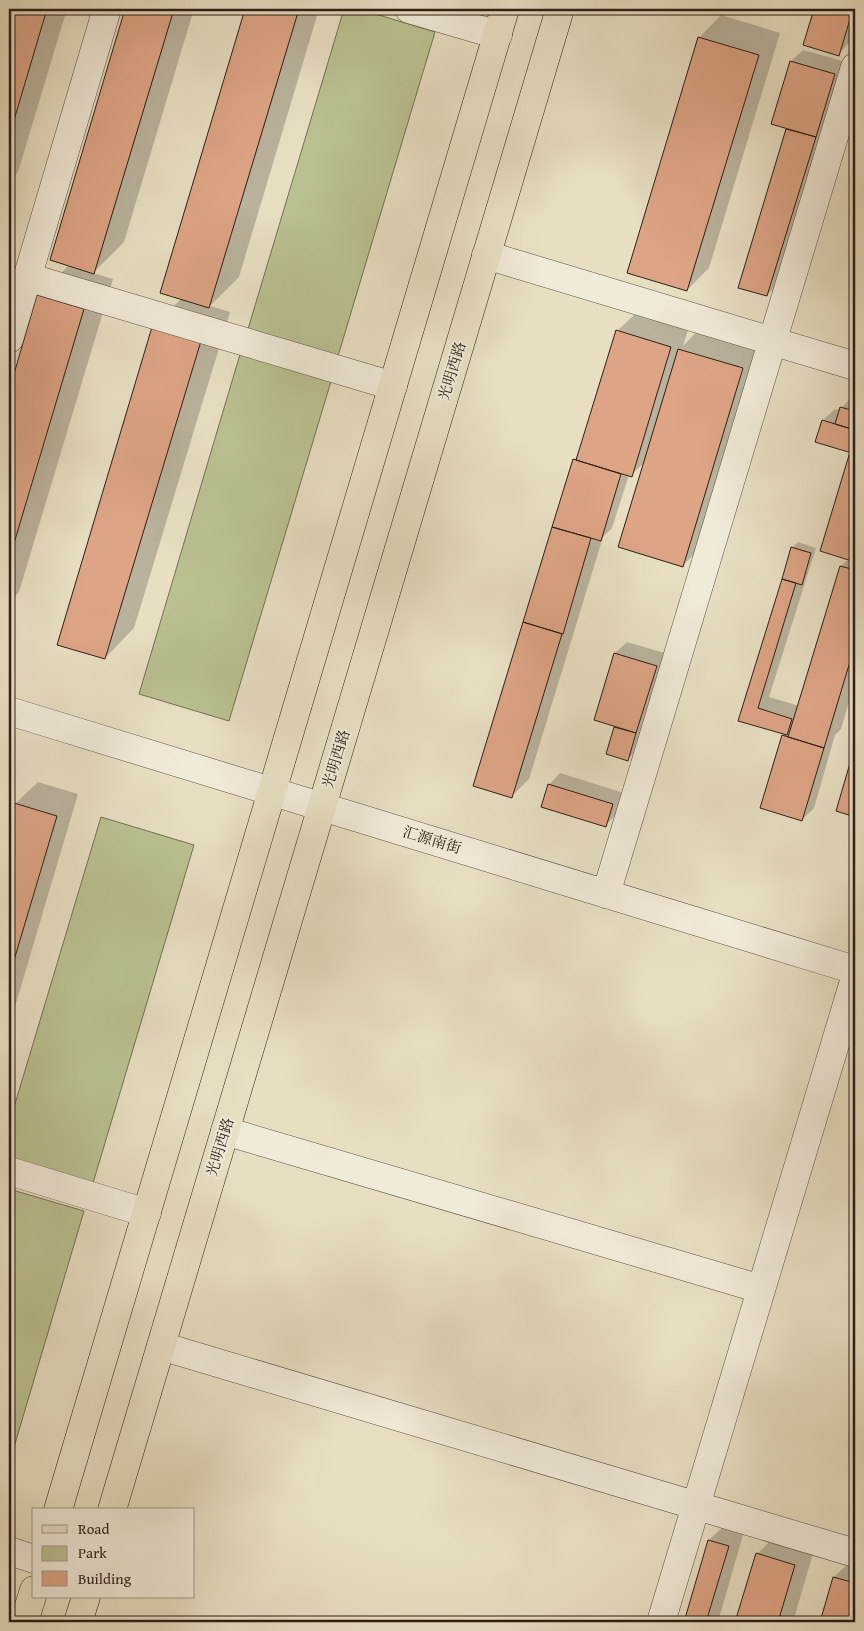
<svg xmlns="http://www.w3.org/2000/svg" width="864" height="1631" font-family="'Gentium Book Plus','Noto Serif SC',serif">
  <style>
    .green { fill: #bac191; stroke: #737054 }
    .shadow { fill: #0003 }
    .building { fill: #dda485; stroke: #2c1f17 }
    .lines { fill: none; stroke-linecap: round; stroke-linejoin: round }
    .minor-casing { stroke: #5b4f42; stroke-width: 29 }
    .major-casing { stroke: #2c1f17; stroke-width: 29 }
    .minor { stroke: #f0ead8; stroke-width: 28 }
    .major { stroke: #e8dfc3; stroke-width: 28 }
    .labels { text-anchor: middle; stroke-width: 4; stroke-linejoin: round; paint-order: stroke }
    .street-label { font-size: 15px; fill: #2c1f17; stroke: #f0ead8 }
  </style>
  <rect width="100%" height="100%" fill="#e8dfc3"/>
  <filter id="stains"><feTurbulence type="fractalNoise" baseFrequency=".004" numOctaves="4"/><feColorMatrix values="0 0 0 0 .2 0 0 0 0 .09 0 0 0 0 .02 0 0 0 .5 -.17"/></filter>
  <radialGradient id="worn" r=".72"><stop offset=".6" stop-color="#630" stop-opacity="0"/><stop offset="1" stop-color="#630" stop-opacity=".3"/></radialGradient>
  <!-- green -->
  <path class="green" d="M344,9H359L435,32L338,356L248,329Z
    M241,351L332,378L229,721L139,694Z
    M101,817L194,845L93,1183L9,1158V1124Z
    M9,1189L84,1211L9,1464Z"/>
  <!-- shadow -->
  <path class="shadow" d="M13,9H67L18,172L9,181V23Z
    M127,9H194L124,242L93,273L113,279L19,592L9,602V395L39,296L69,265L51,260Z
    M246,9H319L239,277L210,306L230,312L134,628L105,658L153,327L182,298L161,292Z
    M815,9H855V37L838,54L804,44Z
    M721,15L780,33L709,268L687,290L699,38Z
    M803,50L846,62L785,278L767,295L789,128L791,61Z
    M635,314L688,330L683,346L701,327L764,346L705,544L682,566L645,462L631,475H629L612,528L603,537L529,779L512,796L475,785L574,460L580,454L617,331Z
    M853,395L855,396V682L841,729L835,735L814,808L802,820L783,736L786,733L740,720L792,548L798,542L816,548L769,697L799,706L841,566L849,559L851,453L823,420L835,409L840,410Z
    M627,642L668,654L648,720L642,726L633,754L627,760L607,754L616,726L595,720L615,653Z
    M855,751V816L837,810Z
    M560,773L624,793L617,814L605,825L549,785Z
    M38,782L78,794L9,1027V826L15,804Z
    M727,1523L745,1528L718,1622H685L709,1540Z
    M779,1532L816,1543L793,1622H736L757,1554Z
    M855,1557V1622H821L834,1577Z"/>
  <!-- building -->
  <path class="building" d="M12,9H47L9,137V19Z
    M125,9H174L94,274L50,260Z
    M245,9H299L209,308L160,293Z
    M814,9H853L839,56L803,45Z
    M698,37L759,55L687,291L627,273Z
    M790,61L835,74L816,137L771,124Z
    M786,129L816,137L767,296L738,288Z
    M37,295L84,309L9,560V391Z
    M152,327L201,341L105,659L57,645Z
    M616,330L671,347L632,477L576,460Z
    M678,349L743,368L683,567L618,547Z
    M840,407L855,411V430L835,424Z
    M822,420L855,430V454L815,442Z
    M850,452L855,454V562L820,551Z
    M573,459L621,474L601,541L552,527Z
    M552,527L591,538L563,634L523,622Z
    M791,547L811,553L802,585L782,579Z
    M840,566L855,570V645L824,748L788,737Z
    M782,579L796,583L758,708L792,719L787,735L738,721Z
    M523,622L562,634L512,798L473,786Z
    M614,653L657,666L636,733L594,720Z
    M614,727L636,733L628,761L606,754Z
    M782,735L824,748L802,821L760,808Z
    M855,746V817L836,811Z
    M548,784L613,804L606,827L541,807Z
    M14,803L57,816L9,977V822Z
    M708,1540L729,1546L706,1622H684Z
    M756,1553L795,1565L778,1622H735Z
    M833,1577L855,1583V1622H820Z"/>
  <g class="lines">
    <!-- minor casing -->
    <g class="minor-casing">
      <path id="minor" d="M409,9L498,35
        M486,255L855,366
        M27,277L393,386
        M9,339L107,9
        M9,711L855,970
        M606,894L855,67
        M225,1131L761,1289
        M9,1171L147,1213
        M161,1346L855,1553
        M9,1551L34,1559
        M661,1622L855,978"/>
    </g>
    <!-- major casing -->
    <g class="major-casing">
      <path id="major" d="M58,1510L505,9
        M112,1510L560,9
        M24,1622L34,1590
        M78,1622L86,1597"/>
    </g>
    <!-- minor -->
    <use href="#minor" class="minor"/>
    <!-- major -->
    <use href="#major" class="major"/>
  </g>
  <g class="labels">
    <!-- street labels -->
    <g class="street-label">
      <text transform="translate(452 371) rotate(-73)" y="5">光明西路</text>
      <text transform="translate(336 759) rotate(-73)" y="5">光明西路</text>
      <text transform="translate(432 840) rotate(17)" y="5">汇源南街</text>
      <text transform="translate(220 1147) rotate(-73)" y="5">光明西路</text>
    </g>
  </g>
  <!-- margin -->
  <rect width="864" height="1631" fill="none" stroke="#e8dfc3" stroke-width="30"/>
  <rect x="10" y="10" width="844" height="1611" fill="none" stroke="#2c1f17" stroke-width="2.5"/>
  <rect x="15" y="15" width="834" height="1601" fill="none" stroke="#2c1f17"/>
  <!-- legend -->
  <rect x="32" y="1508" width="162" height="90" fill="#f0ead8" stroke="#a2998b"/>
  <rect x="42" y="1525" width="25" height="8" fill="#e8dfc3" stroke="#a2998b"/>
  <text x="78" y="1534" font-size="15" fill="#2c1f17">Road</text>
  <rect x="42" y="1546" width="25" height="15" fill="#bac191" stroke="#a2998b"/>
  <text x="78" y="1558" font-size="15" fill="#2c1f17">Park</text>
  <rect x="42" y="1571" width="25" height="15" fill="#dda485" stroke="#a2998b"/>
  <text x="78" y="1584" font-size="15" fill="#2c1f17">Building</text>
  <rect width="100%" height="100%" filter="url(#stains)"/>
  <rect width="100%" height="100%" fill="url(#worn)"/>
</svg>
